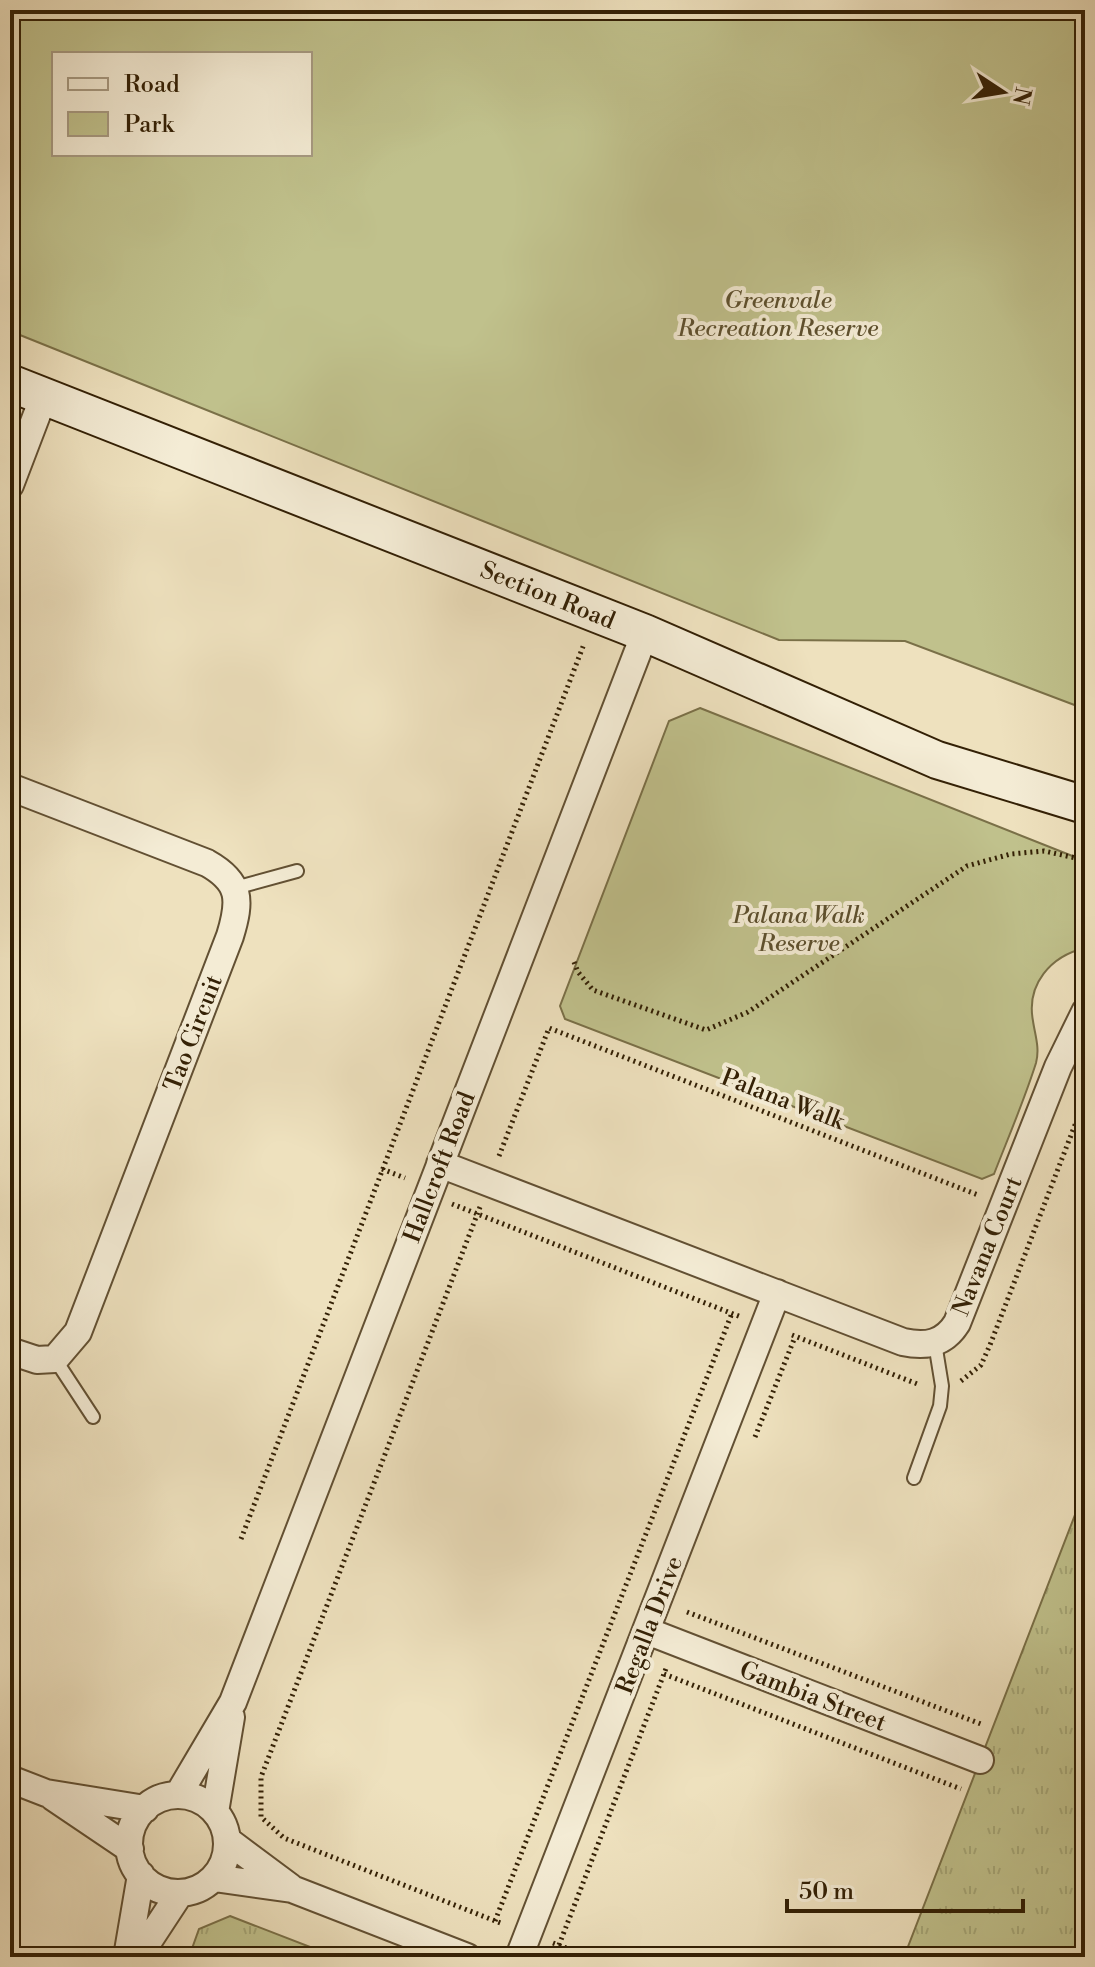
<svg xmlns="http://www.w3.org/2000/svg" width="1095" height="1967" font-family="'Libre Bodoni',serif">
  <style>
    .grass { fill: url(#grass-tufts); stroke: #7a7048; stroke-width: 2 }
    .green { fill: #c0c18c; stroke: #7a7048; stroke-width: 2; fill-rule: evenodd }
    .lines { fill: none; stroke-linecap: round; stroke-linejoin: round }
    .lane-casing { stroke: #625033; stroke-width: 16 }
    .street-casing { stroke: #625033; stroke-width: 30 }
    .secondary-casing { stroke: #332005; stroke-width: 40 }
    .path { stroke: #332005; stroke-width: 5; stroke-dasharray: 2 4; stroke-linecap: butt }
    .lane { stroke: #f4ecd5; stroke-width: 12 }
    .street { stroke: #f4ecd5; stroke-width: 26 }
    .secondary { stroke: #f4ecd5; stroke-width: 36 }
    .labels { text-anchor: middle; stroke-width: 8; stroke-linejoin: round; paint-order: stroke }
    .park-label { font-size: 24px; font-style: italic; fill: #5d502e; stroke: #f4ecd5 }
    .street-label { font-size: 24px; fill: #332005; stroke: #f4ecd5 }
  </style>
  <defs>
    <pattern id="grass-tufts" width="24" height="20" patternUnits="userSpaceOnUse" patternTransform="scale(2)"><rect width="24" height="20" fill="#c0c18c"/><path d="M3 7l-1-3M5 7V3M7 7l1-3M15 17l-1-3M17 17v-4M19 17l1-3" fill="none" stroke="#a5a677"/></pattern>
  </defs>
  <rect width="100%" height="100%" fill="#eee1be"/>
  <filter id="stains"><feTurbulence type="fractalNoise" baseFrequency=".0025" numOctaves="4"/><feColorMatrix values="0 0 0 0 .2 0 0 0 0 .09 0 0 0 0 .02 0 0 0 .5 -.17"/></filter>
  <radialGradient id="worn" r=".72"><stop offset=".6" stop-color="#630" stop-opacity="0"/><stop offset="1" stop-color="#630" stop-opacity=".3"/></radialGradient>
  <!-- grass -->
  <path class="grass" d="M1085,1489V1957H904Z
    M230,1916L336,1957H189L199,1929Z"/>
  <!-- green -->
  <path class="green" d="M10,10H1085V709L905,641L779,640L10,331ZM54,54H310V154H54Z
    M700,708L1085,861V948C1051,956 1026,984 1033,1021C1035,1035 1040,1048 1036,1063C1024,1101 1008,1138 994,1174L982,1179L565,1019L560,1006L669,721Z"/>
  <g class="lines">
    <!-- lane casing -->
    <g class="lane-casing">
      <path id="lane" d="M235,888L297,871
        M55,1359L93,1417
        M914,1478L940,1406L942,1386L935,1343"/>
    </g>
    <!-- street casing -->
    <g class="street-casing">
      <path id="street" d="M10,485L44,396
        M10,787L207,863C241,882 241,900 230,936L78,1332L55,1359L37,1360L10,1351
        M440,1164L903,1342C926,1347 944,1344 957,1323L1058,1067L1085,1012
        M647,1631L980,1760
        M10,1779L46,1793L145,1809
        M178,1795L233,1702L645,633
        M129 1844a49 49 0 1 1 98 0a49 49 0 1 1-98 0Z
        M53,1797L130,1849
        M215,1812L231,1717
        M227,1840L290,1887
        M214,1878L292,1889L467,1957
        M127,1957L141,1875
        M138,1957L180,1893
        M519,1957L777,1293"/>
    </g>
    <!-- secondary casing -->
    <g class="secondary-casing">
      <path id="secondary" d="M10,383L645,633L937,760L1085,805"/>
    </g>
    <!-- path -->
    <path class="path" d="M574,962L578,972L593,990L706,1030L748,1012L967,866L1011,854L1044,851L1085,860
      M499,1156L549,1028L978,1195
      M382,1169L405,1178
      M452,1204L741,1317
      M480,1207L261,1777V1817L284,1838L503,1924
      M792,1335L920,1385
      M961,1381L981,1365L990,1345L1085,1099
      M755,1437L795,1337
      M241,1539L584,644
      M687,1612L981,1724
      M664,1674L961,1789
      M495,1921L732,1313
      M553,1943L590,1957
      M559,1945L667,1666"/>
    <!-- lane -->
    <use href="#lane" class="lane"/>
    <!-- street -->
    <use href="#street" class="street"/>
    <!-- secondary -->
    <use href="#secondary" class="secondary"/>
  </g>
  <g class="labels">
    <!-- park labels -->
    <g class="park-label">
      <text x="778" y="308">Greenvale<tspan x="778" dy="28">Recreation Reserve</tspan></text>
      <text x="799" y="923">Palana Walk<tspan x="799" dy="28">Reserve</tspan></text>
    </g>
    <!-- street labels -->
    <g class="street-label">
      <text transform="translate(548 595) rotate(22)" y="8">Section Road</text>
      <text transform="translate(193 1033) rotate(-69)" y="8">Tao Circuit</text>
      <text transform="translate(783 1099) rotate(21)" y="8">Palana Walk</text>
      <text transform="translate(439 1167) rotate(-69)" y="8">Hallcroft Road</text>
      <text transform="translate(987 1246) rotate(-68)" y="8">Navana Court</text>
      <text transform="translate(649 1625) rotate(-69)" y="8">Regalla Drive</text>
      <text transform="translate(813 1696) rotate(21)" y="8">Gambia Street</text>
    </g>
  </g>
  <!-- margin -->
  <rect width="1095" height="1967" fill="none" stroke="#eee1be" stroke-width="40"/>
  <rect x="12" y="12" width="1071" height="1943" fill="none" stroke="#332005" stroke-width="4"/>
  <rect x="20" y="20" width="1055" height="1927" fill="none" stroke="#332005" stroke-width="2"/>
  <!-- legend -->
  <rect x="52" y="52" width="260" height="104" fill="#f4ecd5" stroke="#a79a82" stroke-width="2"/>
  <rect x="68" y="78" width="40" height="12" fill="#f4ecd5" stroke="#a79a82" stroke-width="2"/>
  <text x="124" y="92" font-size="24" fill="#332005">Road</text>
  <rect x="68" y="112" width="40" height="24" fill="#c0c18c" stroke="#a79a82" stroke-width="2"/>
  <text x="124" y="132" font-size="24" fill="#332005">Park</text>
  <!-- north arrow -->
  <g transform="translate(1003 92) rotate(102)" stroke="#f4ecd5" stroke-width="6" paint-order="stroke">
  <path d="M0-6L14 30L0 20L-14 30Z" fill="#332005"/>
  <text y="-12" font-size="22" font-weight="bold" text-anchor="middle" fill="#332005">N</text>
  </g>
  <!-- scale -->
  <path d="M787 1899v12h236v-12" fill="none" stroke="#332005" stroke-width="4"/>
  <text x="799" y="1899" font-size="24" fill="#332005" stroke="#f4ecd5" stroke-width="6" paint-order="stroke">50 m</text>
  <rect width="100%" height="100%" filter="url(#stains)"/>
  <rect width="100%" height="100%" fill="url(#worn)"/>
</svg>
